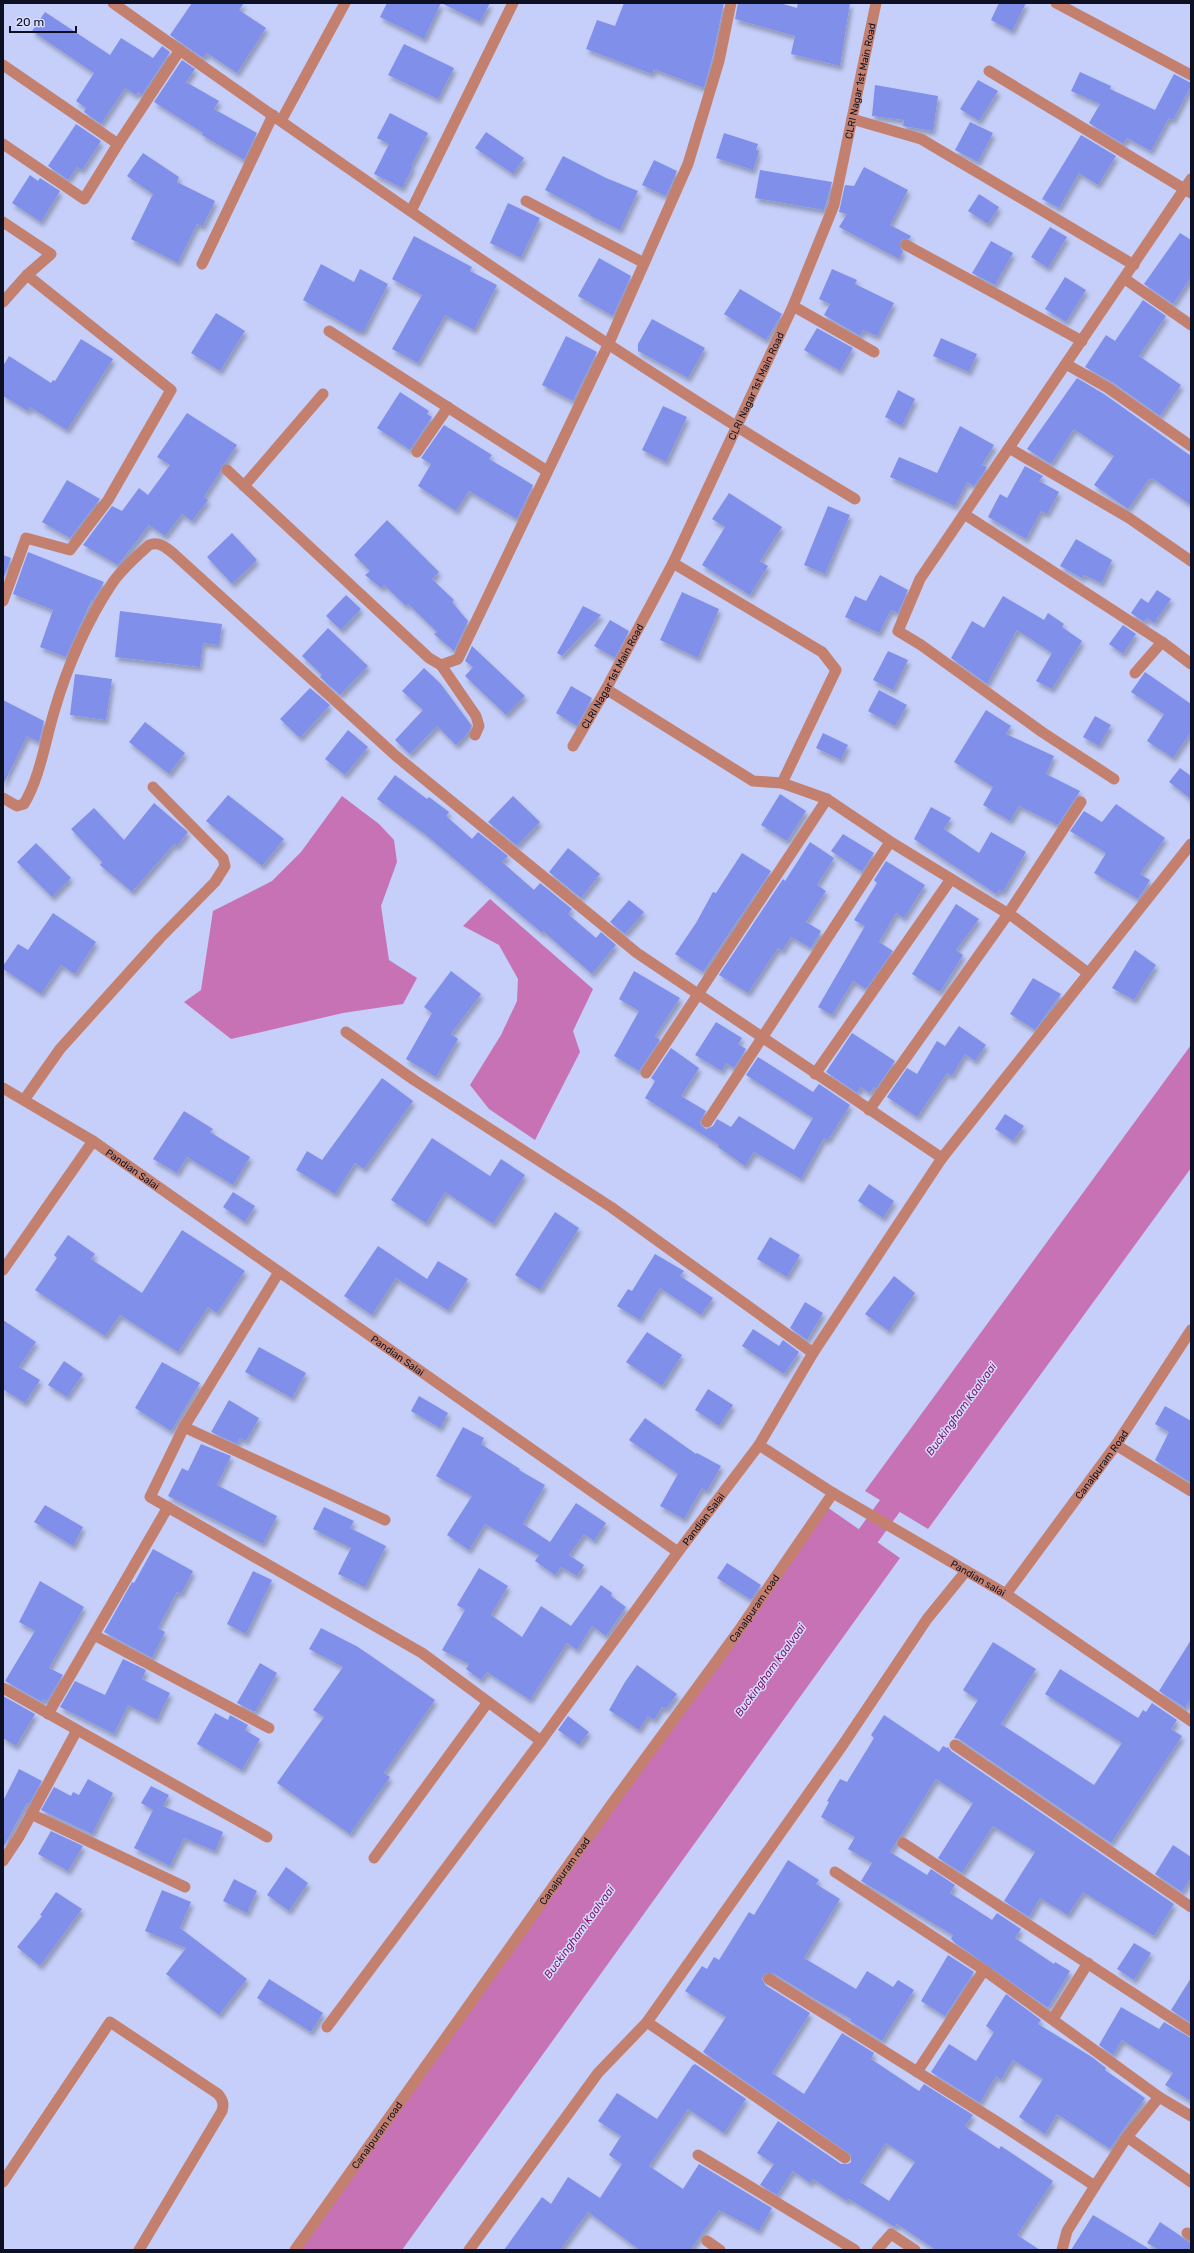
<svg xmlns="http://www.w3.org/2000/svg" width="1194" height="2253" font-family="Rubik,sans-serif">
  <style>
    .water { fill: #c772b5 }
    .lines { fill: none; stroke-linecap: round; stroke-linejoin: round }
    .canal { stroke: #c772b5; stroke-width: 23 }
    .building { fill: #808fea; fill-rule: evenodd; filter: url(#shadow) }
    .service { stroke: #c4806f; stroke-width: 11 }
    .minor { stroke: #c4806f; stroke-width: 11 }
    .tertiary { stroke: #c4806f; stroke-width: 11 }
    .labels { text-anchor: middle; stroke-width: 3; stroke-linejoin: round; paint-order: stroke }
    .street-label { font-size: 10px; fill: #0d1022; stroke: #d5dcfd }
    .water-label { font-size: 11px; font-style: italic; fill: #7d156d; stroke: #d5dcfd }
  </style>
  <defs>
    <filter id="shadow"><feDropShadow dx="2.5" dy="4.5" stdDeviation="2" flood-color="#0004"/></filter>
  </defs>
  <rect width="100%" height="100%" fill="#c5cff9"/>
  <!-- water -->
  <path class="water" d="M342,796L379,824L394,840L397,862L381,906L389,960L417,978L403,1004L343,1013L231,1039L184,1002L201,990L213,911L272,881L301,852Z
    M490,899L593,989L573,1031L580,1052L535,1140L489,1109L470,1085L501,1035L517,1001L518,979L499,945L463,926Z
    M1191,1045V1168L928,1529L865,1491Z
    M827,1507L900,1558L402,2250H297Z"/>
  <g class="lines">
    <!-- canal -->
    <path class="canal" d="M850,1561L908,1481"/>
  </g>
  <!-- building -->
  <path class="building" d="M192,3H244L239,10L266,28L237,73L207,53L203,58L170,35Z
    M387,3H490L480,22L441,3L424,39L380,17Z
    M624,3H724L712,59L704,88L654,69L652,74L586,49L597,20L615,26Z
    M738,3H780L797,8L798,3H850L840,66L791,54L795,36L735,19Z
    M999,3H1026L1012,31L991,20Z
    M45,12L110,55L121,38L153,58L162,46L170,52L142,95L138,92L136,95L125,88L101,124L84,112L86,108L76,101L94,73L32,31Z
    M404,44L454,68L438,99L388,75Z
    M182,60L195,69L186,82L219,101L214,109L257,133L244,160L202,135L203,133L154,102Z
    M1080,72L1111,86L1110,89L1155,110L1174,74L1191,83V86L1173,120L1169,118L1151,151L1127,138L1123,144L1089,123L1100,104L1071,91Z
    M978,80L998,91L979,121L960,109Z
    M875,85L938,96L933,131L903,126L904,120L872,116Z
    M390,113L428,133L411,166L413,167L402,188L374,174L389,144L377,138Z
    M970,122L993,133L978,162L955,150Z
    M76,124L101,141L82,170L77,167L68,180L48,166Z
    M486,132L524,158L513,174L475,148Z
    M724,133L758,144L756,150L759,151L753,170L716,158Z
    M1081,135L1116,156L1098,185L1079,173L1059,208L1042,199Z
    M143,153L179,177L177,182L215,201L203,226L197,224L178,263L131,239L153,194L127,176Z
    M563,156L606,178L638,191L620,230L589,215L590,214L545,190Z
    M654,160L677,171L666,196L642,185Z
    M864,167L908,190L890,225L911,236L909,239H903L900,242V248L903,251L899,259L839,227L847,214L839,212L845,185L854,186Z
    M760,170L832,182L824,210L755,198Z
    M30,175L38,181L40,178L60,191L41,222L12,203Z
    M979,194L999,207L988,224L968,211Z
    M508,203L540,218L521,258L490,243Z
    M1050,227L1067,237L1048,268L1031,257Z
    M1180,233L1191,240V277L1173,304L1144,284Z
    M414,236L472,267L470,271L497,285L474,330L445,315L418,363L392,349L422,295L392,279Z
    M991,241L1013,253L995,285L972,273Z
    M599,258L631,276L613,316L578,296Z
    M321,264L354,282L360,269L388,284L364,331H357L303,300Z
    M832,269L857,280L855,284L894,303L877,336L863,330L860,336L824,315L830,304L819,299Z
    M1065,277L1086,290L1066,322L1045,309Z
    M740,289L782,314L766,340L724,314Z
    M1143,300L1166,316L1139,356L1181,385L1160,416L1112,382L1085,367L1106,335L1115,341Z
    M216,313L245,331L220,371L191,353Z
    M652,319L705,348L688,378L638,351V344Z
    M817,328L853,348L840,371L804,350Z
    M566,336L597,352L573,401L542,385Z
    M941,338L977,354L969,372L933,356Z
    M81,339L113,359L67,430L30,407L28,411L3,396V366L9,356L51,383L53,380L55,381Z
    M1077,378L1104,394L1191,456V505L1152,478L1151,480L1149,479L1128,509L1094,485L1114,456L1074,429L1051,464L1027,449Z
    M898,390L915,399L902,426L885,417Z
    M400,392L429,411L427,414L432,417L410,450L377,428Z
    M663,406L687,417L666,462L642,450Z
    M187,413L237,445L225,463L222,466L220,472L204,497L208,500L192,521L182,514L165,536L149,525L118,565L83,545L112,506L122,511L139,488L148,495L170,465L157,457Z
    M444,425L492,455L489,459L533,485L517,519L469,491L456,511L418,486L431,464L421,458Z
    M960,426L994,445L982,465L987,467L984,472L974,486L967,482L955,506L890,477L899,457L937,473Z
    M1025,466L1043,476L1039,481L1059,492L1047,514L1041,511L1026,539L988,517L1000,494L1007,498Z
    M67,480L100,499L70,538L42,522Z
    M729,493L782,527L760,561L768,566L750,595L702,565L725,527L712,519Z
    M828,506L850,515L825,574L804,565Z
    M387,520L439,572L432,579L454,600L452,602L468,621L454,651L434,634L437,632L408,604L406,606L384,585L381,588L365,575L370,571L354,555Z
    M232,533L257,560L232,584L207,557Z
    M1076,539L1112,560L1102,583L1084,575L1082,578L1060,566Z
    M28,552L104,582L94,599H92L66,657L40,647L53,610L13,594Z
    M3,555L11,558L4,577L3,576Z
    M880,575L908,590L898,613L891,610L879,633L845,617L855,596L866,601Z
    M1157,590L1171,599L1154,623L1147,618L1144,622L1131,613L1141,598L1148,603Z
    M682,592L719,609L698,658L660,640Z
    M346,595L361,609L341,630L326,616Z
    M1003,596L1044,620L1048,613L1064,624L1062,627L1082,641L1052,689L1036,681L1052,653L1017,630L987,684L951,658L972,621L984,628Z
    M583,606L601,615L562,656L557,653Z
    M120,611L222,624L219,645L203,643L200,667L115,657Z
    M610,620L629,631L615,658L594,646Z
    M1123,625L1136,634L1123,654L1109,644Z
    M328,628L368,666L340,695L320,677L322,675L302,656Z
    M472,646L525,696L506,715L465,676L473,667L465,661Z
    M888,651L908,660L893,690L873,680Z
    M424,668L440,683L472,726L468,733L456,745L437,726L410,754L395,740L423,710L402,691Z
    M1145,672L1191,704V732L1173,758L1147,741L1164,714L1131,692Z
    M75,674L112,679L106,720L70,715Z
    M571,686L592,698L577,726L556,713Z
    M310,688L330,705L300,738L280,719Z
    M879,690L907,705L895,726L868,711Z
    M3,700L44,721L39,742L27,736L3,785Z
    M986,710L1011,726L1006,734L1054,756L1046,774L1080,791L1058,825L1019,806L1010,821L983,805L993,787L954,762Z
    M1095,716L1111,725L1099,746L1083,737Z
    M145,722L185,753L169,774L129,742Z
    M348,730L368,747L345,775L325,759Z
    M823,733L848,745L841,760L816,748Z
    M1180,768L1191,776V799L1169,782Z
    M395,775L427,799L429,797L449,812L446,816L472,839L478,832L508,856L502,862L534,890L540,883L572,909L568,914L596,938L601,932L616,945L592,974L543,931L542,933L426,835L377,799Z
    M780,794L806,811L787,841L761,825Z
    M228,795L284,839L262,866L206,821Z
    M513,796L540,822L517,846L488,822Z
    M154,803L188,832L177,846L174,844L132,892L100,865L102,862L71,829L94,808L124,840Z
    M1116,804L1165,838L1140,874L1150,880L1138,899L1094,873L1106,853L1070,831L1084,811L1102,822Z
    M931,807L951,818L944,829L979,853L991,832L1026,852L1003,892L999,890L996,894L914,839Z
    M843,834L874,853L862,872L831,851Z
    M810,842L834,858L817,885L826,891L806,922L821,931L811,948L791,937L782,951L778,948L748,993L719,975L783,879L785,881Z
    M36,843L71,878L52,897L17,862Z
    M568,848L600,874L581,898L549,872Z
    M742,853L771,871L703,972L675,954L696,923L713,892L716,893Z
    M886,861L925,885L904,918L896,913L879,942L893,951L866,989L853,981L832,1015L818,1007L865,926L854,920L877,883L874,880Z
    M629,900L644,912L625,934L610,922Z
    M956,904L979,919L956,950L963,955L940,992L912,974Z
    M53,913L96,942L75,974L61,965L41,994L3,969V966L18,944L28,950Z
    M1135,950L1156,965L1134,1000L1112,988Z
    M451,971L481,994L451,1034L458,1039L436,1077L406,1059L432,1013L424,1007Z
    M634,971L680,998L655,1036L660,1040L639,1071L614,1056L639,1011L619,999Z
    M1033,978L1061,994L1035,1030L1010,1014Z
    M716,1022L742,1038L738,1044L746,1049L734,1068L726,1063L722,1071L695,1055Z
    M959,1026L986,1045L975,1061L965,1054L952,1076L947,1073L917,1117L887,1097L907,1068L917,1074L937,1041L945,1046Z
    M852,1033L895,1061L876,1089L874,1087L870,1093L861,1087L857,1093L826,1072Z
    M671,1048L699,1068L681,1096L706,1111L700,1122L701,1125L706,1129L713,1126L717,1119L731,1127L739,1116L794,1150L813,1118L746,1075L758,1057L813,1092L819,1084L850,1105L828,1140L824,1138L801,1179L754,1152L745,1166L718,1147L719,1145L645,1098L655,1081L651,1078Z
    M382,1078L413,1101L364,1169L355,1163L335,1194L296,1170L307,1151L322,1160Z
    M184,1111L213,1129L210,1132L250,1157L233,1185L187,1157L177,1173L153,1159Z
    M1005,1114L1024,1126L1013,1141L995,1129Z
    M432,1138L490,1176L501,1159L525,1175L493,1224L445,1192L426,1223L391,1200Z
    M869,1184L894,1201L883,1218L858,1201Z
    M233,1192L255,1206L245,1222L223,1207Z
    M555,1212L579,1228L540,1290L515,1275Z
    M182,1230L245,1271L217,1313L208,1307L178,1352L120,1315L105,1336L35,1290L57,1258L54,1255L68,1235L95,1254L91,1259L142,1293Z
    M770,1237L800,1255L787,1277L757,1259Z
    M378,1246L427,1279L438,1261L468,1279L448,1310L396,1278L372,1315L344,1296Z
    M655,1254L684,1271L680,1276L713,1298L701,1315L660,1288L640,1320L617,1306L628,1289L632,1291Z
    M894,1276L915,1293L889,1331L865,1314Z
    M805,1302L823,1313L807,1340L790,1328Z
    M3,1320L36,1342L19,1367L40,1380L25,1403L4,1390L3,1391Z
    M753,1329L779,1346L783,1340L799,1352L784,1374L742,1346Z
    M647,1332L682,1355L662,1386L626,1362Z
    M259,1347L306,1373L292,1398L245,1372Z
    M64,1361L83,1374L67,1397L48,1385Z
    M162,1362L200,1383L171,1431L135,1408Z
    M708,1389L733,1405L719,1426L695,1410Z
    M419,1396L448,1413L440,1428L411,1411Z
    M229,1400L259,1418L246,1441L240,1438L237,1444L211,1432Z
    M1165,1406L1191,1421V1483L1155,1460L1169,1432L1155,1424Z
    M645,1418L696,1454L697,1453L721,1466L707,1491L702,1488L684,1519L660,1506L678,1474L629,1440Z
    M463,1427L484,1438L481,1444L520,1469L519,1470L545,1485L523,1524L550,1542L576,1503L606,1523L594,1541L584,1534L569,1555L584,1565L577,1576L561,1567L555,1575L535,1561L539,1555L485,1524L469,1550L447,1535L472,1496L436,1476Z
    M201,1444L231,1456L217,1485L277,1516L263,1544L168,1496L182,1468L188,1471Z
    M45,1505L83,1527L73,1546L34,1522Z
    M324,1507L354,1521L350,1528L386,1546L365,1587L338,1574L351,1548L313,1529Z
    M153,1549L193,1571L181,1594L177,1592L158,1628L165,1632L152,1658L104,1632L132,1582L134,1583Z
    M727,1563L761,1585L751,1600L717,1578Z
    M479,1568L508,1586L491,1615L522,1637L541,1606L571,1626L601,1585L612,1593L611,1596L626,1607L606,1636L592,1626L577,1650L567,1643L530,1700L487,1672L481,1680L466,1669L469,1664L442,1650L465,1610L457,1605Z
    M253,1571L272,1580L246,1634L227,1624Z
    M40,1581L84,1607L49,1668L63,1675L47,1701L43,1699L42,1702L5,1681L35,1631L19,1622Z
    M321,1628L358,1647L435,1700L384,1773L390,1777L350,1834L277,1783L324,1717L313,1710L343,1667L309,1649Z
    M1191,1640V1698L1185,1708L1159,1691Z
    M993,1642L1036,1669L1001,1724L1094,1785L1122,1743L1045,1694L1060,1669L1138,1718L1143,1710L1146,1712L1152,1703L1177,1720L1171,1729L1182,1736L1111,1843L959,1739L954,1738L978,1700L963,1690Z
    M123,1659L146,1670L142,1679L170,1693L157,1720L128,1705L114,1734L60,1707L75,1681L105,1695Z
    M260,1663L277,1673L255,1712L237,1703Z
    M637,1665L677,1694L666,1709L662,1707L654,1720L648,1716L639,1730L609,1710L625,1682Z
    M3,1696L35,1714L16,1746L3,1738Z
    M215,1713L228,1720L230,1715L248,1725L245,1730L260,1739L242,1770L197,1744Z
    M884,1715L939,1752L943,1746L947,1748L948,1747L951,1751L1174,1904L1154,1936L1083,1892L1068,1915L1040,1898L1029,1917L1004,1901L1035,1852L993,1826L962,1873L938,1858L973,1803L936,1779L890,1852L927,1875L931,1869L955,1885L950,1893L992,1920L997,1913L1021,1929L1015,1938L1054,1964L1055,1962L1070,1971L1048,2008L955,1943L951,1939L953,1935L861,1881L872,1863L848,1849L855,1837L821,1817L829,1802L827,1801L840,1779L847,1782L874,1738L871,1735Z
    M568,1716L589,1732L579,1745L558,1730Z
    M19,1769L42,1781L29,1804L27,1803L3,1848V1801Z
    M88,1779L113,1793L92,1834L41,1810L54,1787L71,1796L73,1792L79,1795Z
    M151,1786L169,1795L163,1806L223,1832L215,1851L184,1838L170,1866L134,1848L153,1810L141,1803Z
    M51,1831L83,1846L68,1871L38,1854Z
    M1173,1845L1191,1857V1877L1182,1892L1155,1874Z
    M788,1860L819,1880L816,1884L840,1899L804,1958L856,1989L867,1971L893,1987L898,1980L914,1990L882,2041L850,2021L851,2019L818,2001L773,1973H765L762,1979L765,1985L810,2013L772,2073L804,2094L842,2033L874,2053L871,2059L919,2091L924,2084L973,2115L965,2126L967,2128L999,2149L1001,2146L1053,2181L1017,2235L1040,2250H936L897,2224L895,2227L849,2199L847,2201L813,2179L810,2183L793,2171L777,2195L760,2185L774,2164L757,2153L778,2121L841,2164H848L851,2162V2155L703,2052L726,2017L685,1991L702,1966L707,1969L714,1957L719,1960L749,1912L754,1915ZM886,2143L915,2162L889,2201L860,2182Z
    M286,1867L308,1883L289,1911L267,1895Z
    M234,1879L257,1891L247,1913L223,1901Z
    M162,1890L191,1902L180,1928L247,1979L219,2015L166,1974L186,1948L145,1931Z
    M56,1892L82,1909L40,1966L17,1947L42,1916L40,1915Z
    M1134,1943L1151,1953L1134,1980L1117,1969Z
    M948,1955L974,1972L945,2016L921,2001Z
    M1191,1978V2023L1171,2010Z
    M269,1979L323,2013L311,2032L257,1998Z
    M1006,1994L1041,2020L1038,2024L1092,2057L1106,2068L1105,2070L1145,2098L1110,2149L1057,2114L1045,2134L1019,2117L1043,2079L1013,2060L1001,2080L996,2076L980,2103L931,2072L949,2044L976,2061L994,2032L986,2026Z
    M1121,2007L1159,2029L1164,2022L1191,2038V2101L1165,2085L1173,2073L1122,2040L1113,2055L1099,2045Z
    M695,2064L746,2099L724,2133L688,2109L649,2166L683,2189L699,2164L772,2208L759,2231L719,2210L690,2250H640L588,2212L560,2250H504L542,2197L551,2204L568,2177L600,2198L622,2164L609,2155L621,2136L598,2121L617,2093L657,2119L692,2066Z
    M1093,2215L1151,2250H1071Z
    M1160,2222L1191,2243V2250H1159L1147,2243Z"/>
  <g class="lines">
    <!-- service -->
    <path class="service" d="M374,1858L488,1702"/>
    <!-- minor -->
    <g class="minor">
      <path d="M113,3C356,175 599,346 855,499"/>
      <path d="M1056,3L1191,75"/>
      <path d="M3,65L118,144"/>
      <path d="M989,71L1191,193"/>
      <path d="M852,119L921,139L1134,265"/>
      <path d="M281,121L345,3"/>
      <path d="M3,144L84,199L118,144L180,50"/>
      <path d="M526,201L644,263"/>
      <path d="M411,211L513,3"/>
      <path d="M3,222L51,254L27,275L171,390L108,500L70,550L26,538L3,601"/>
      <path d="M906,245L1082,341"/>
      <path d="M202,264L273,115"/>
      <path d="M1125,279L1191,325"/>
      <path d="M3,302L27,275"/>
      <path d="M793,306L874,352"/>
      <path d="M329,331L547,471"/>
      <path d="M1066,364L1108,388L1191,446"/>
      <path d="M1009,448L1129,518L1191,561"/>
      <path d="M417,452L448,407"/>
      <path d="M227,470L429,658L441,665L458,659L608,345L688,164L719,61L731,3"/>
      <path d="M244,486L323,394"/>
      <path d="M964,514L1162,642L1191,664"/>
      <path d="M673,563L822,652L836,670L782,783"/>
      <path d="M441,665L476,716L479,726L475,735"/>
      <path d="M1135,673L1162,642"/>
      <path d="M606,689L753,781L782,783L827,799L894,844L1015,918L1088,973"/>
      <path id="s1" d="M573,746L606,689L673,563L793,306L834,205L876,3"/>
      <path d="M1114,779L1042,732L921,645L898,631L920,579L1191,179"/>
      <path d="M3,798L17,806L24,804C40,777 45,742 54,712C67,667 87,621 113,582C123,568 137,556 149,545C159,541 167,548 174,554L396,756L637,953L942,1158"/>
      <path d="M346,1032L414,1080L611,1207L813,1353"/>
      <path d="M646,1073L827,799"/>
      <path d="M815,1074L951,879"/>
      <path d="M24,1100L60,1049L160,938L215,882L225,866L223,858L153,787"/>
      <path d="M869,1110L1008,914L1081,802"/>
      <path d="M707,1122L890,842"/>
      <path d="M3,1270L93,1141"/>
      <path d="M279,1272L184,1427L150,1497L422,1653L541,1741"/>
      <path d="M184,1427L385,1520"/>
      <path d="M759,1445L813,1353L942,1158L1191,844"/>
      <path d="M1116,1445L1191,1491"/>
      <path d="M94,1635L269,1728"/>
      <path d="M3,1688L267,1837"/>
      <path d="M48,1714L168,1507"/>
      <path d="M955,1745L1191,1907"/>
      <path d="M31,1814L185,1887"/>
      <path d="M903,1843L1191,2031"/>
      <path d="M3,1861L19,1837L77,1730"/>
      <path d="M835,1872L984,1970L1159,2097L1191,2116"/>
      <path d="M769,1979L994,2120L1095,2186L1127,2137L1159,2097"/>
      <path d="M1053,2019L1088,1963"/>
      <path d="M647,2022L845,2158"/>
      <path d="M327,2027L541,1741L678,1552"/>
      <path d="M917,2072L984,1970"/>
      <path d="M1127,2137L1191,2182"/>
      <path d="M698,2155L855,2250"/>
      <path d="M3,2182L110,2022L218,2094C223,2100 224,2104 222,2111L139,2250"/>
      <path d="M1187,2233L1191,2236"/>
      <path d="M707,2241L720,2250"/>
      <path id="s2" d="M295,2250L611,1805L737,1633L833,1493"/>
      <path d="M469,2250L598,2073L647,2022L842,1746L927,1619L966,1571"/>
      <path d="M877,2250L891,2234L915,2250"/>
      <path d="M1062,2250L1067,2231L1095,2186"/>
    </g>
    <!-- tertiary -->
    <g class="tertiary">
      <path id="s3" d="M3,1088L93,1141L678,1552L759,1445L833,1493L1006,1594L1191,1721"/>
      <path id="s4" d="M1006,1594L1116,1445L1191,1330"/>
    </g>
  </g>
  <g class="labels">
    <!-- street labels -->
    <g class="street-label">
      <text dy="4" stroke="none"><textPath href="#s1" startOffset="728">CLRI Nagar 1st Main Road</textPath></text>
      <text dy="4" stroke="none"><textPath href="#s1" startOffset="404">CLRI Nagar 1st Main Road</textPath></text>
      <text dy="4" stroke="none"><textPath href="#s1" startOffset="80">CLRI Nagar 1st Main Road</textPath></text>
      <text dy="4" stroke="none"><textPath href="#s3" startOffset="153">Pandian Salai</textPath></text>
      <text dy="4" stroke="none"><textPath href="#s3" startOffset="477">Pandian Salai</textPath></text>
      <text dy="4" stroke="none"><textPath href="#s4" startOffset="161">Canalpuram Road</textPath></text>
      <text dy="4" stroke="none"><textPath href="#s3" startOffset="861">Pandian Salai</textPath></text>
      <text dy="4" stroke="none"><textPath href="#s3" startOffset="1210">Pandian salai</textPath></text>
      <text dy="4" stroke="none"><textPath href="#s2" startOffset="789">Canalpuram road</textPath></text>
      <text dy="4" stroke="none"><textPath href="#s2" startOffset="465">Canalpuram road</textPath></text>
      <text dy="4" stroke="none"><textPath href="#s2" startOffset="141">Canalpuram road</textPath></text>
    </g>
    <!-- water labels -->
    <g class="water-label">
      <text transform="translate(961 1409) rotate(-54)" y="4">Buckingham Kaalvaai</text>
      <text transform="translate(770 1670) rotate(-54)" y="4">Buckingham Kaalvaai</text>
      <text transform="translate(579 1932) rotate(-54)" y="4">Buckingham Kaalvaai</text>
    </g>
  </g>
  <!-- border -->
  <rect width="1194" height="2253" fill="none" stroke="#0d1022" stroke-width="8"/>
  <!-- scale -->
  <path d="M10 26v6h66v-6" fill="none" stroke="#0d1022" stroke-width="2"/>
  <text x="16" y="26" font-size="12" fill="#0d1022" stroke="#d5dcfd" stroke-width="3" paint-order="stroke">20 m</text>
</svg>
